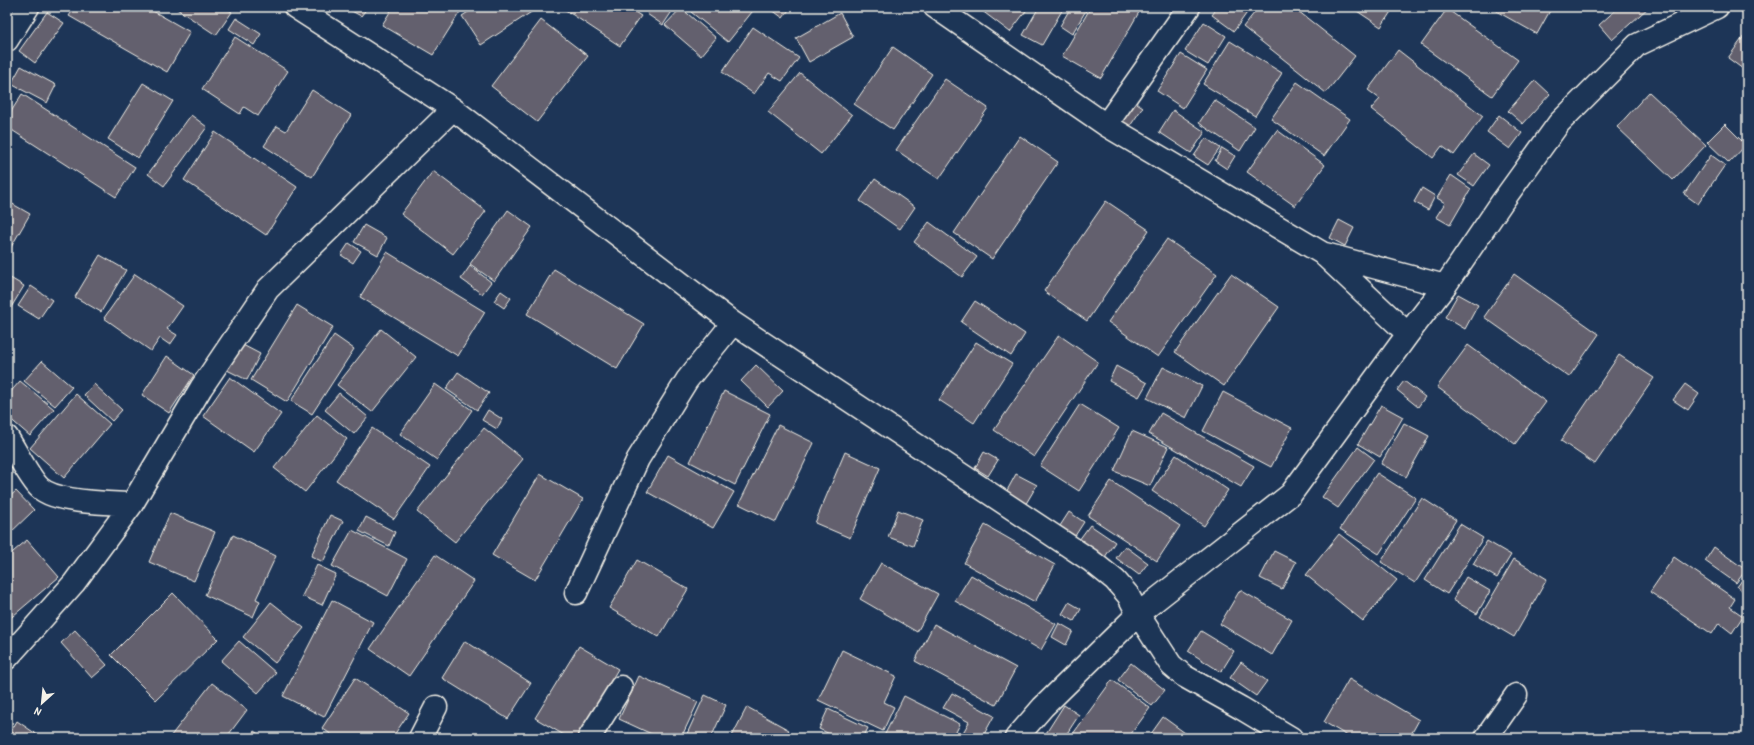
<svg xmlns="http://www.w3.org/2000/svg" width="1754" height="745" font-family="'Patrick Hand',sans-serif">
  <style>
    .building { fill: #64616e; stroke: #f4f1e8 }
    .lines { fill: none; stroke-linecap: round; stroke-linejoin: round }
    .minor-casing { stroke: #f4f1e8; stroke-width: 25 }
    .minor { stroke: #1d3557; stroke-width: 22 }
  </style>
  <rect width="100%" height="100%" fill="#1d3557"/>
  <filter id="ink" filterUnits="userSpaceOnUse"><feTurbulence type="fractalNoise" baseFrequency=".025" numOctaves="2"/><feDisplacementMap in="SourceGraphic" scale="8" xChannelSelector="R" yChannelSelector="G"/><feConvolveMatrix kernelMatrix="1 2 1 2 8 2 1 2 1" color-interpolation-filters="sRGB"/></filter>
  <g filter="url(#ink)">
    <!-- building -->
    <path class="building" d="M75,7H146L190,32L167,72L69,16Z
      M174,7H224L232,12L216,35Z
      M344,7H368L361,16Z
      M393,7H463L433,55L382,25Z
      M476,7H539L481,45L462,16Z
      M565,7H627L641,16L620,46L564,9Z
      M652,7H675L663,25L647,14Z
      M695,7H756L728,42L691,12Z
      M768,7H791L783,18Z
      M977,7H1029L1010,32Z
      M1039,7H1064L1042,45L1023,35Z
      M1071,7H1088L1072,34L1060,26Z
      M1091,7H1142L1101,78L1062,56Z
      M1218,7H1251L1234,31L1212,15Z
      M1259,7H1293L1355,56L1326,93L1243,27Z
      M1351,7H1394L1381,27Z
      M1489,7H1552L1537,34Z
      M1619,7H1649L1612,40L1599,25Z
      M681,8L716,38L701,56L665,25Z
      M1447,9L1518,60L1492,96L1421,45Z
      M47,12L64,23L35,63L19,51Z
      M840,13L853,37L809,62L796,38Z
      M236,18L261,34L254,45L229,29Z
      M541,20L588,56L537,122L491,86Z
      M1204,22L1226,36L1208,65L1185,51Z
      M753,27L799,58L782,81L769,73L754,94L722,72Z
      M1747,32V72L1728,58Z
      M235,37L288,71L258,116L244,107L240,114L202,89Z
      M1230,41L1282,73L1255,116L1203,84Z
      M893,47L932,74L893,130L854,104Z
      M1398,50L1483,116L1454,155L1442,146L1433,158L1371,109L1380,99L1368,90Z
      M1181,54L1207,70L1183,108L1157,91Z
      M21,66L56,85L47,103L11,84Z
      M800,73L852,115L821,154L768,112Z
      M945,79L988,108L939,179L896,150Z
      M1535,80L1550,94L1523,124L1508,111Z
      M1297,82L1350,119L1324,156L1271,119Z
      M143,83L173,101L138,158L108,139Z
      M312,90L351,115L312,177L264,146L277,126L286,131Z
      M1649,92L1706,145L1673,180L1617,127Z
      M22,94L135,167L116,197L7,127V118Z
      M1131,99L1143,107L1130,126L1118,119Z
      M1214,100L1255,127L1240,151L1199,123Z
      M1173,110L1205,132L1191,153L1159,132Z
      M191,115L207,127L164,186L148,174Z
      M1499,115L1522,133L1510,149L1487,132Z
      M1725,124L1746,145L1729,163L1707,142Z
      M1277,130L1325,165L1295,206L1247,172Z
      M215,132L297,187L266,235L184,180Z
      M1020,136L1058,162L992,259L954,233Z
      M1206,138L1220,148L1208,165L1194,156Z
      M1222,148L1235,156L1227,169L1215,161Z
      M1474,154L1489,165L1474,186L1458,175Z
      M1711,155L1725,165L1698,204L1684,194Z
      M433,171L486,211L453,254L401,214Z
      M1451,175L1471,189L1450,225L1436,217L1445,203L1437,198Z
      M875,179L915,207L900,229L860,201Z
      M1422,188L1435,196L1428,210L1414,202Z
      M1106,201L1149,230L1087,321L1044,291Z
      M9,202L30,214L7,254V205Z
      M508,210L532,227L494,281L470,264Z
      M1339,220L1354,228L1345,246L1330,238Z
      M929,222L977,257L962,277L914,242Z
      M364,225L387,238L378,255L354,242Z
      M1167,239L1217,274L1158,357L1108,322Z
      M349,243L361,251L353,263L341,255Z
      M387,252L485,312L458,356L360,297Z
      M100,255L126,270L101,312L75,297Z
      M470,266L491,282L482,294L461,279Z
      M554,269L644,324L617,369L527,314Z
      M135,274L183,306L167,329L177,335L170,345L160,338L151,351L104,318Z
      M1231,274L1279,307L1224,386L1175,352Z
      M1514,274L1599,334L1569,377L1484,317Z
      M7,276L24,286L7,314Z
      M31,286L52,300L39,319L18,306Z
      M501,291L511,298L504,308L494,301Z
      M1458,294L1478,305L1465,329L1445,317Z
      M975,301L1025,334L1011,356L961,322Z
      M297,305L333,327L287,402L251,380Z
      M381,329L416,357L372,412L337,385Z
      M334,335L354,349L312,414L291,401Z
      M1059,335L1098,362L1034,457L994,430Z
      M976,342L1012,364L974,423L939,400Z
      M239,343L260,354L247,380L225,369Z
      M1468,345L1546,402L1515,444L1437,387Z
      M1619,355L1654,378L1595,464L1561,441Z
      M167,356L194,375L169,413L142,395Z
      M42,361L72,387L55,406L24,381Z
      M756,365L783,391L768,407L741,381Z
      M1116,366L1147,383L1139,397L1109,381Z
      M1163,367L1202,386L1186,418L1147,398Z
      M458,372L489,393L477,410L446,389Z
      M230,377L281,414L254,452L203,416Z
      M20,381L54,409L30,436L7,416V396Z
      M1404,381L1425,397L1418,407L1397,390Z
      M94,384L122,410L112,421L84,395Z
      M435,384L472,410L437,460L400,434Z
      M1685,384L1699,394L1688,410L1673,400Z
      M724,391L770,414L735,485L690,462Z
      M1223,392L1292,428L1271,467L1203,431Z
      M339,393L368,417L354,434L325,410Z
      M76,394L110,424L64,478L30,448Z
      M1080,404L1119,428L1079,491L1040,466Z
      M1381,405L1403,417L1380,457L1358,444Z
      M488,410L502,419L497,429L482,420Z
      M1161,413L1254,466L1241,487L1149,434Z
      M317,415L347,439L305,492L274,468Z
      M1404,423L1429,436L1406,477L1381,464Z
      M778,425L814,443L776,522L739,504Z
      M372,428L430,467L394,519L336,480Z
      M484,428L523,459L455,542L417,512Z
      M1132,431L1168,447L1150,486L1114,471Z
      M1358,447L1374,459L1338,508L1322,497Z
      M845,452L880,468L850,538L815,523Z
      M984,452L998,460L988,476L975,468Z
      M668,455L734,492L713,528L647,492Z
      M1176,455L1228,490L1204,526L1152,491Z
      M1377,473L1416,498L1379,554L1340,529Z
      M540,474L583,499L535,580L492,555Z
      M1016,474L1037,485L1024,507L1004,496Z
      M1111,481L1180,526L1157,561L1088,516Z
      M16,491L34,510L7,536V499Z
      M1422,498L1456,520L1415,583L1381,562Z
      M898,510L923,520L913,546L888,537Z
      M1069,512L1084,522L1073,539L1058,529Z
      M170,513L215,532L194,581L149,562Z
      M330,515L343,521L323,562L311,556Z
      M366,517L395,532L389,546L359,531Z
      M1460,524L1483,538L1447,594L1425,580Z
      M985,525L1055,565L1035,602L964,563Z
      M1090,525L1115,542L1105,557L1079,540Z
      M352,530L407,559L388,596L332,566Z
      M1339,534L1397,580L1363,621L1306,575Z
      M233,535L276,556L256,599L260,601L253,617L205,595Z
      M27,540L59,577L7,621V557Z
      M1487,541L1511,555L1497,578L1473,564Z
      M1125,546L1148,563L1139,575L1116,558Z
      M1714,547L1746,570L1736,583L1705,561Z
      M1274,551L1296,562L1282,589L1260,578Z
      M435,555L474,581L409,676L370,649Z
      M1674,557L1735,599L1730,607L1743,616L1732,633L1719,623L1712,634L1650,592Z
      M1514,559L1547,579L1514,637L1480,617Z
      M637,560L688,589L659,637L609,608Z
      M881,563L938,594L917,632L860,599Z
      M317,565L336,574L322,605L302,596Z
      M1747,573V594L1737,587Z
      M971,575L1056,624L1041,650L955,601Z
      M1466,577L1490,591L1477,614L1453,600Z
      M1240,590L1292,620L1272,655L1220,624Z
      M173,593L218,639L156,700L111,655Z
      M332,600L373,622L324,717L283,696Z
      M271,602L304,628L275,663L243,637Z
      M1069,602L1081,609L1074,621L1062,614Z
      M1059,623L1073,631L1066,645L1052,637Z
      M934,624L1016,668L996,705L915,661Z
      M75,630L107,665L92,678L61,643Z
      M1201,631L1234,651L1221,672L1188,651Z
      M239,641L276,673L258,693L221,661Z
      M465,641L531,683L508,719L442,678Z
      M579,646L618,669L577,738H569L535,718Z
      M842,650L896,676L884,702L894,707L883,731L818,700Z
      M1241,662L1267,681L1256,696L1230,678Z
      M1131,663L1165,690L1152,706L1118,680Z
      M639,676L698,702L681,738H660L619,719Z
      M355,678L409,713L392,738H336L322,728Z
      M1349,679L1419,720L1409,738H1351L1324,722Z
      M1112,680L1150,708L1128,738H1070Z
      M212,683L247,710L226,738H172L170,737Z
      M952,693L994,716L982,738H960L969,722L943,708Z
      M705,695L726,705L711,738H685Z
      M904,696L960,724L953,738H883Z
      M1064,705L1079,715L1064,738H1043Z
      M747,707L789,730L784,738H731Z
      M828,709L868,728L863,738H838L819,729Z
      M1163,717L1192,738H1148Z
      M17,721L42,738H7Z
      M254,731L264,738H249Z"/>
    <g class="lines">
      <!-- minor casing -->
      <g class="minor-casing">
        <path id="minor" d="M295,7L453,109L733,323L1090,560L1115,580L1128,595L1138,614L1171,665L1184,676L1241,708L1291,738
          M935,7L1106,125L1322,253L1408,334
          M7,40L28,7
          M1106,125L1189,7
          M1325,254L1445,286
          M7,437C15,449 30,479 40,488C56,503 110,503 132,504
          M576,593L638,459L687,380L733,323
          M7,658L74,583L132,504L201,388L268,289L453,109
          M420,738L436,707
          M589,738L621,687
          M1016,738L1043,707L1138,614L1291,494L1408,334L1445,286L1502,202L1559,123L1637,45L1717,7
          M1486,738L1516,695"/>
      </g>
      <!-- minor -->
      <use href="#minor" class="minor"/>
    </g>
  </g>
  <!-- margin -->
  <rect width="1754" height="745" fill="none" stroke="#1d3557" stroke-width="24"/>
  <rect x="12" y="12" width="1730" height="721" fill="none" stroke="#f4f1e8" stroke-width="1.5" filter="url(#ink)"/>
  <!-- north arrow -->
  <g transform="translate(42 703) rotate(207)" stroke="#1d3557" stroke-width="3" paint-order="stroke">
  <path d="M0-3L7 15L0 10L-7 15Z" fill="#f4f1e8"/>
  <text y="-6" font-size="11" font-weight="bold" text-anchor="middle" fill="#f4f1e8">N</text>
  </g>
</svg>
